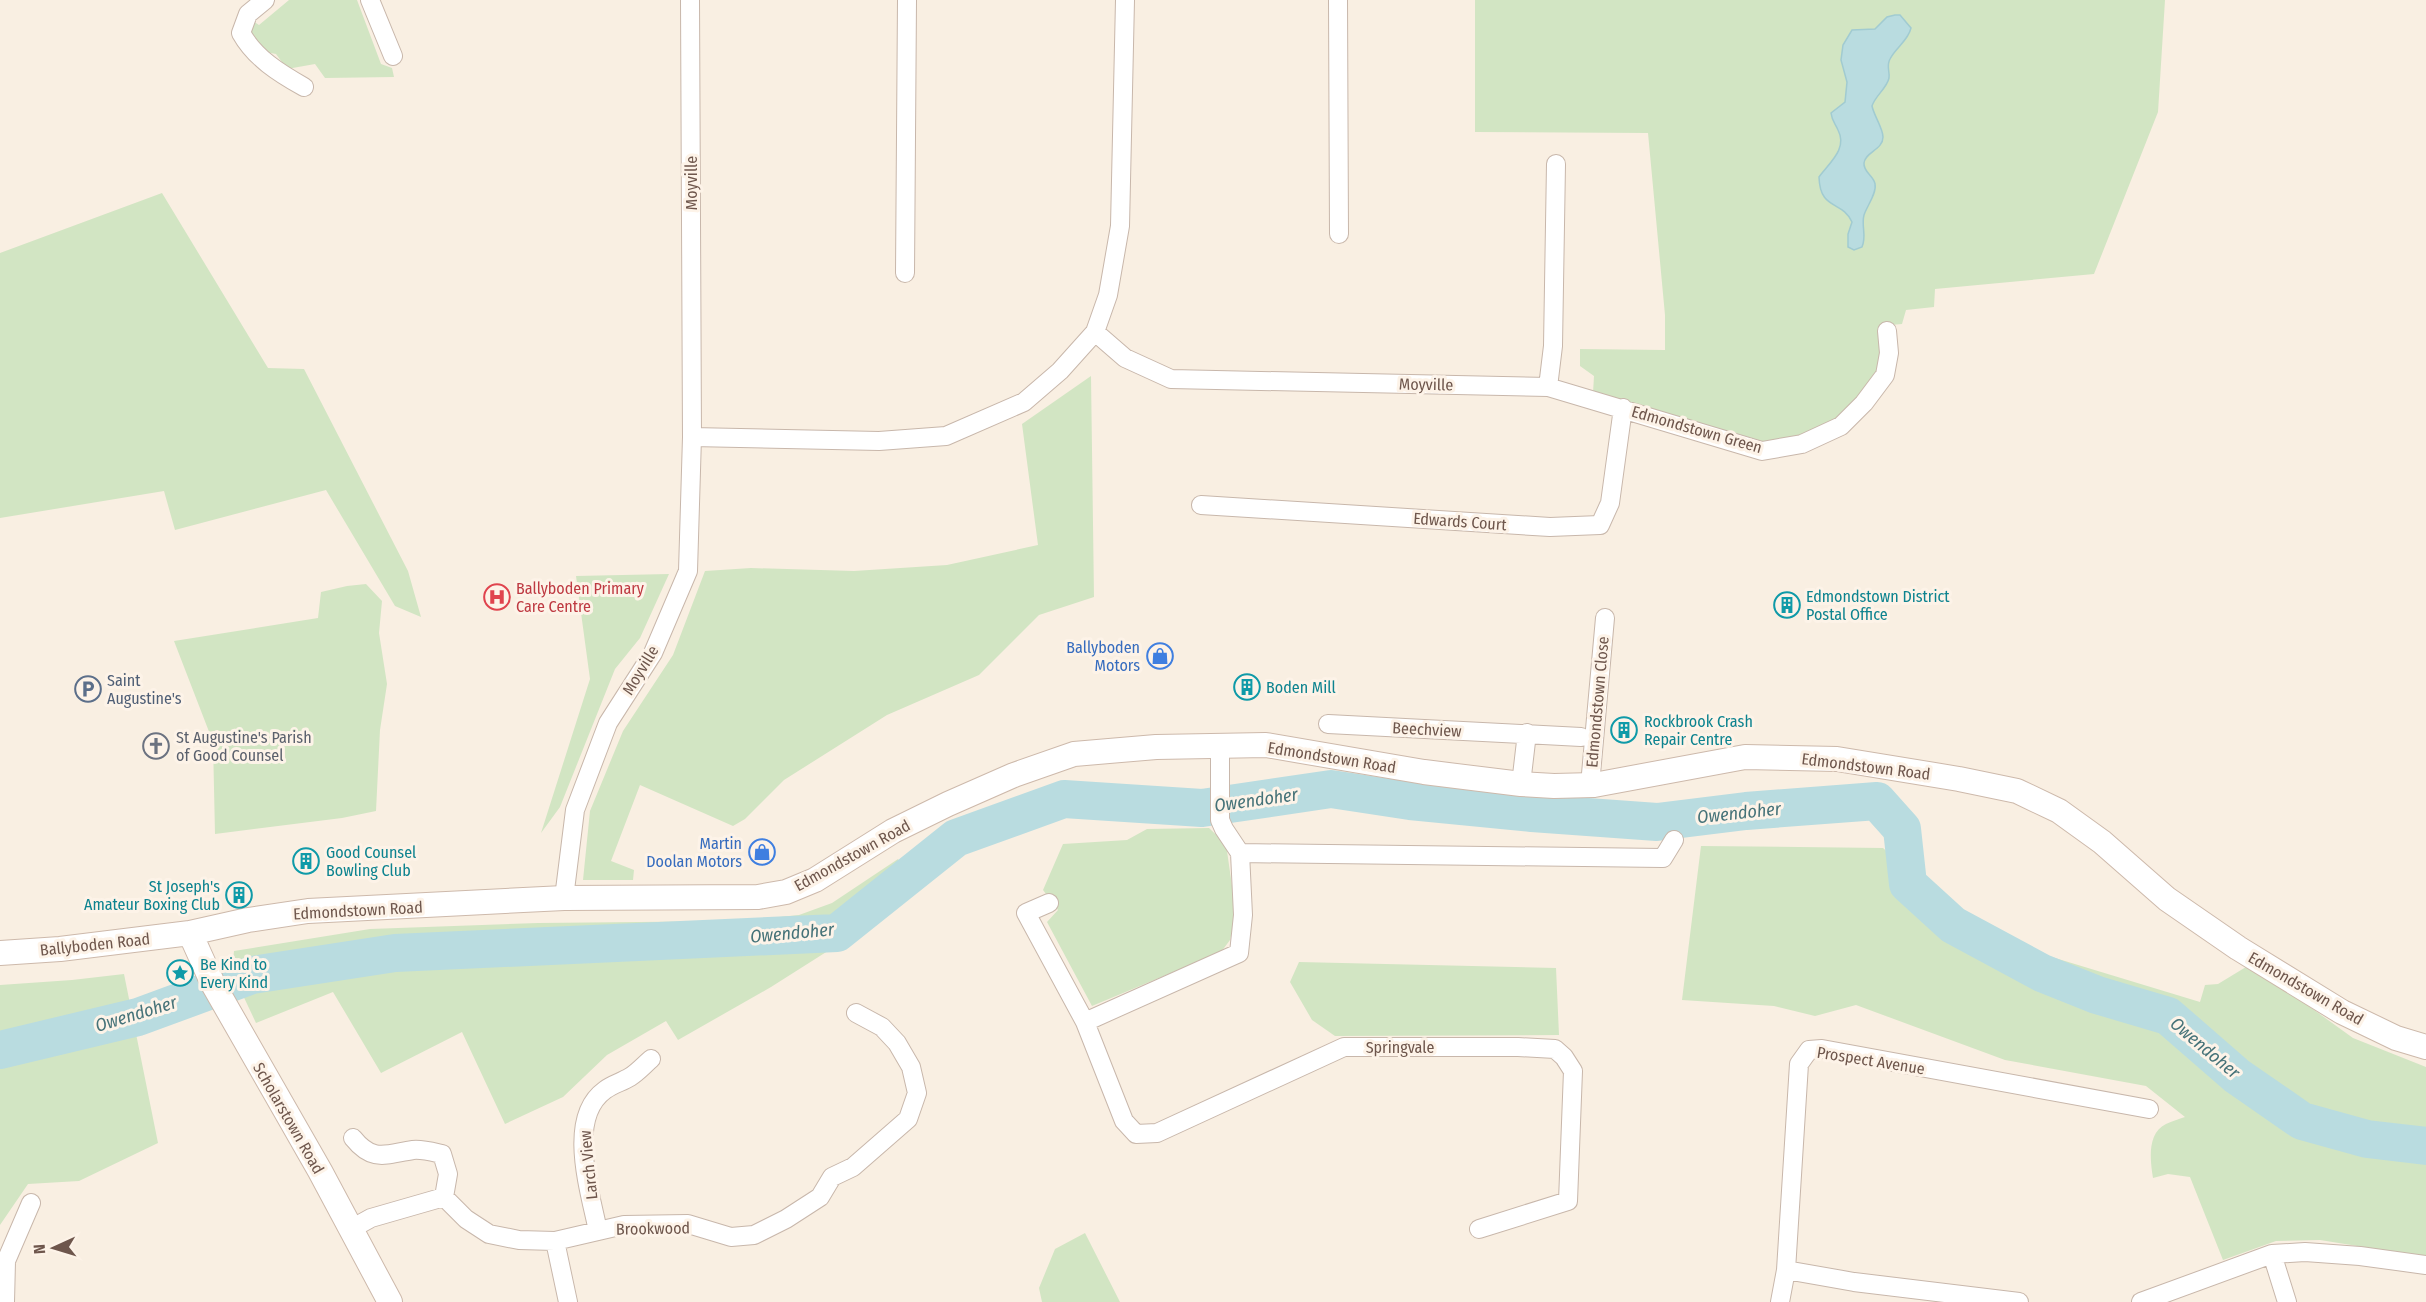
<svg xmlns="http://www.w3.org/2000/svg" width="2426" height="1302" font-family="'Fira Sans Condensed',sans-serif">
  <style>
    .green { fill: #d2e5c3 }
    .water { fill: #b9dce0; stroke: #a1cbd1; stroke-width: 1.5 }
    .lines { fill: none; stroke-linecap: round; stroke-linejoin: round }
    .river { stroke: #b9dce0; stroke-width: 38 }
    .minor-casing { stroke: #c8b7ab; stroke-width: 20 }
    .secondary-casing { stroke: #cdb9ab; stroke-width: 26 }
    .minor { stroke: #fff; stroke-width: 18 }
    .secondary { stroke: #fff; stroke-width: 24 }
    .labels { text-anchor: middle; stroke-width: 6; stroke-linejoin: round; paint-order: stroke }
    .street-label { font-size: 16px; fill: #6e564c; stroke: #fdf3e8 }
    .health-label { font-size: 16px; fill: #be3a42; stroke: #fdf3e8; text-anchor: start }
    .culture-label { font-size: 16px; fill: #0d838f; stroke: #fdf3e8; text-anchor: start }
    .shop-label { font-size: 16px; fill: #366cbe; stroke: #fdf3e8; text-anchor: end }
    .service-label { font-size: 16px; fill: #4e5e75; stroke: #fdf3e8; text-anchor: start }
    .worship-label { font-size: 16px; fill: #5b616d; stroke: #fdf3e8; text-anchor: start }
    .water-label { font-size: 18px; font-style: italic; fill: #457278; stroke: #fdf3e8 }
  </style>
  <rect width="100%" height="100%" fill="#f9efe2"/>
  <!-- green -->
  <path class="green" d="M289,0H357L381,64L392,68L394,77L325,78L315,64L287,69L276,54L261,51L250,31L253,21L259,25Z
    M1475,0H2165L2158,112L2094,274L1935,289L1934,307L1906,310L1902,324L1879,326L1883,358L1870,384L1836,422L1798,439L1761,445L1593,393L1594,376L1580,366V349L1665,350V315L1648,133L1475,132Z
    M162,193L268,368L304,369L408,571L421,617L395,606L326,490L175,530L164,491L0,518V253Z
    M1091,376L1094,597L1039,615L979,675L887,715L784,780L745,819L733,826L640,785L611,861L634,870L633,880H583L590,811L623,731L673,655L705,571L751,568L854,571L947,565L1038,545L1022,424Z
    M669,574L640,638L615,669L560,807L541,833L590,679L576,576Z
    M366,584L382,601L379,633L387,684L380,730L376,811L342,818L215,834L213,742L174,641L318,618L321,592L347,586Z
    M1209,828L1226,844L1236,914L1230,940L1221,952L1092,1006L1047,922L1058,910L1043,890L1063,844L1127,840L1147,829Z
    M1701,846L1883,848L1940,900L2029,950L2200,1002L2205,985L2218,984L2246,967L2278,984L2353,1038L2426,1067V1257L2320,1240L2276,1241L2223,1260L2190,1177L2168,1174L2153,1178C2150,1160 2147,1133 2166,1124C2172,1121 2179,1119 2185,1117L2146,1086L2005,1060L1856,1005L1815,1016L1774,1006L1682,1000Z
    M898,859L914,887L842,942L771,987L678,1040L666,1021L607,1055L563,1097L505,1124L462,1032L381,1073L333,992L256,1023L232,972L234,951L370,929L538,923L739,921L799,915L832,903Z
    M1299,962L1556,968L1559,1035L1335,1036L1312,1020L1290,982Z
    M124,974L158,1143L79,1181L28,1184L0,1225V985L72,980Z
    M1085,1233L1120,1302H1042L1039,1288L1055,1249Z"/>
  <!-- water -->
  <path class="water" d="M1895,15H1900L1911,28C1908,41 1896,47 1890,59C1886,66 1890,71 1889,78C1887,88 1875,96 1872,106C1874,116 1883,128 1883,137C1883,150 1865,152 1864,163C1863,172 1874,176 1875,184C1877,193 1867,206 1864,215C1861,226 1867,236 1862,247L1854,250L1848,247V234L1852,222C1842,200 1820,211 1819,177C1829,163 1848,149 1838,130C1835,123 1832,121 1831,113L1845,102L1847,82L1841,60L1843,45L1852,30L1875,29L1887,17Z"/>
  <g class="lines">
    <!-- river -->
    <path class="river" d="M0,1050L138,1017L252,975L395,953L837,933L956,838L1064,799L1202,808L1331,789L1410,801L1532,813L1657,822L1746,811L1877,801L1902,829L1908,884L1953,925L2042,973L2097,995L2168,1016L2237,1076L2302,1121L2367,1139L2426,1146"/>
    <!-- minor casing -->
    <g class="minor-casing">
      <path id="minor" d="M265,0L248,14L241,33C255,58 279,73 304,87
        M370,0L393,56
        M1338,0L1339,234
        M905,273L907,0
        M1095,332L1125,358L1171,379L1548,387L1553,346L1556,164
        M1548,387L1762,451L1802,444L1841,426L1864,403L1885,375L1889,353L1887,331
        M692,437L879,441L946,436L1024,402L1060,371L1095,332L1108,295L1120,226L1125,0
        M1201,505L1550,527L1600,525L1610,503L1623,408
        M1328,724L1581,737
        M1521,784L1527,733
        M1590,785L1605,618
        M1240,853L1663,858L1674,840
        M564,898L575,810L608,723L653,653L688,571L692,437L690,0
        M1049,903L1026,913L1085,1022L1124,1121L1136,1134L1157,1133L1344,1047H1518L1555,1049L1564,1057L1573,1071L1568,1201L1479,1229
        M1085,1022L1239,953L1243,915L1240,853L1224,829L1220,820V746
        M353,1138C373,1163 386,1154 413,1150C422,1149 433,1152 442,1154L448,1174L444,1197
        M351,1229L371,1218L444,1197L466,1219L489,1234L519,1240L555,1241L624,1225L688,1224L731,1237L754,1235L786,1219L820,1197L832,1177L853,1167L908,1119L917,1093L911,1067L897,1043L882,1027L856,1013
        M598,1231C590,1191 566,1118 605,1090C613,1084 622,1082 630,1077C638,1072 644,1065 651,1059
        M555,1241L568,1302
        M2272,1254L2287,1302
        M1786,1270L1854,1282L2019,1302
        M5,1302L6,1261L31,1203
        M1780,1302L1786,1270L1799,1064L1809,1050L1822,1049L2149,1109
        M2141,1302L2272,1254L2305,1252L2360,1256L2426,1265"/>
    </g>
    <!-- secondary casing -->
    <g class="secondary-casing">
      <path id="secondary" d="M190,933L213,984L320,1171L390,1302
        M0,953L60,949L190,933L248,920L308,911L564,898L758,897L786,892L815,880L893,831L948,804L1014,775L1074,754L1156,747L1266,745L1424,772L1521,784L1554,786L1594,785L1745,757L1837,759L1959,779L2017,791L2059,811L2102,842L2167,899L2238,948L2342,1012L2396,1038L2426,1047"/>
    </g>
    <!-- minor -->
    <use href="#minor" class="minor"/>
    <!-- secondary -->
    <use href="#secondary" class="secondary"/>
  </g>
  <!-- icons -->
  <defs>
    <g id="hospital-ring" transform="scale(1.35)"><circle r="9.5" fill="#fdf3e8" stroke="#e0444e" stroke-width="1.5"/><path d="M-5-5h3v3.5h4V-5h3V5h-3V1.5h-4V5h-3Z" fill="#e0444e"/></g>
    <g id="building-ring" transform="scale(1.35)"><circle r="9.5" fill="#fdf3e8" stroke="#0f9aa8" stroke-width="1.5"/><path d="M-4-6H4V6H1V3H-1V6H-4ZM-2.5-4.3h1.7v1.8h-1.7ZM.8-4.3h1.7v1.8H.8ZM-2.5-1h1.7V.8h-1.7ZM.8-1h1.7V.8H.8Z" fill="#0f9aa8"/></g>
    <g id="shop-ring" transform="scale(1.35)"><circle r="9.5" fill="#fdf3e8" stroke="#3f7fe0" stroke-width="1.5"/><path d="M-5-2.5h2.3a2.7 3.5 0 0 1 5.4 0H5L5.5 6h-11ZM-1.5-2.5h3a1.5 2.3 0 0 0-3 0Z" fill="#3f7fe0"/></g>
    <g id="parking-ring" transform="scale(1.35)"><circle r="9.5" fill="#fdf3e8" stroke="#5c6f8a" stroke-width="1.5"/><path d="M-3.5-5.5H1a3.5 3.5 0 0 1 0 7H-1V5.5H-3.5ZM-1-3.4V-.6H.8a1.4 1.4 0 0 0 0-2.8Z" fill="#5c6f8a"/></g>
    <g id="church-ring" transform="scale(1.35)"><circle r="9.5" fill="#fdf3e8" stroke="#6b7280" stroke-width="1.5"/><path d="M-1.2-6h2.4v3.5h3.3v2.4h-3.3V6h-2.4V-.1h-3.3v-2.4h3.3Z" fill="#6b7280"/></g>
    <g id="sight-ring" transform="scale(1.35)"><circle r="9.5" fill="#fdf3e8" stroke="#0f9aa8" stroke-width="1.5"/><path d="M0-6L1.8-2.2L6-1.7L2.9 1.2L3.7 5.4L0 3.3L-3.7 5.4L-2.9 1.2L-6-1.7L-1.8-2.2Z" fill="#0f9aa8"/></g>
  </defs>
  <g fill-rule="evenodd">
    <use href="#hospital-ring" x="497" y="597"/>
    <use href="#building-ring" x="1787" y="605"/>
    <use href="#shop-ring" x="1160" y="656"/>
    <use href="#building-ring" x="1247" y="687"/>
    <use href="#parking-ring" x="88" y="689"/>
    <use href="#building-ring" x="1624" y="730"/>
    <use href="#church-ring" x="156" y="746"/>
    <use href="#shop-ring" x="762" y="852"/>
    <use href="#building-ring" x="306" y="861"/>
    <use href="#building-ring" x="239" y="895"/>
    <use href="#sight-ring" x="180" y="973"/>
  </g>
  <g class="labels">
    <!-- street labels -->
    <g class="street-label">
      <text transform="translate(691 183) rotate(-90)" y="6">Moyville</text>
      <text transform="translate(1426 384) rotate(1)" y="6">Moyville</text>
      <text transform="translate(1697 429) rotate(16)" y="6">Edmondstown Green</text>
      <text transform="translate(1460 521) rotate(4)" y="6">Edwards Court</text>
      <text transform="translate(640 670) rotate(-59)" y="6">Moyville</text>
      <text transform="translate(1597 702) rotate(-85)" y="6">Edmondstown Close</text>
      <text transform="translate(1427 729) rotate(3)" y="6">Beechview</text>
      <text transform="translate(1332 757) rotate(9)" y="6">Edmondstown Road</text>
      <text transform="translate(1866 766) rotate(7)" y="6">Edmondstown Road</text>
      <text transform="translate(852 855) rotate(-29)" y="6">Edmondstown Road</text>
      <text transform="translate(358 910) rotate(-3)" y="6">Edmondstown Road</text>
      <text transform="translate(95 944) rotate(-6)" y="6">Ballyboden Road</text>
      <text transform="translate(2306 988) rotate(30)" y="6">Edmondstown Road</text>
      <text x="1400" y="1053">Springvale</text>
      <text transform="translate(1871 1060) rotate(9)" y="6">Prospect Avenue</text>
      <text transform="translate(289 1118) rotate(60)" y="6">Scholarstown Road</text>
      <text transform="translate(588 1165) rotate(-96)" y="6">Larch View</text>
      <text transform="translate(653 1228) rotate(-1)" y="6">Brookwood</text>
    </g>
    <!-- health labels -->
    <g class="health-label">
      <text x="516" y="594">Ballyboden Primary<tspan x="516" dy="18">Care Centre</tspan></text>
    </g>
    <!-- culture labels -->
    <g class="culture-label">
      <text x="1806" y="602">Edmondstown District<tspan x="1806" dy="18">Postal Office</tspan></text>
      <text x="1266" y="693">Boden Mill</text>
      <text x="1644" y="727">Rockbrook Crash<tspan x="1644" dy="18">Repair Centre</tspan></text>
      <text x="326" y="858">Good Counsel<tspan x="326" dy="18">Bowling Club</tspan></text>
      <text x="220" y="892" text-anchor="end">St Joseph's<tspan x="220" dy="18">Amateur Boxing Club</tspan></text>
      <text x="200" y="970">Be Kind to<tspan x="200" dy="18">Every Kind</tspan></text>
    </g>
    <!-- shop labels -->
    <g class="shop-label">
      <text x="1140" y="653">Ballyboden<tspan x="1140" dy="18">Motors</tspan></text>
      <text x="742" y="849">Martin<tspan x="742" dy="18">Doolan Motors</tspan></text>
    </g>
    <!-- service labels -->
    <g class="service-label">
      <text x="107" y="686">Saint<tspan x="107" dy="18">Augustine's</tspan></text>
    </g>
    <!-- worship labels -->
    <g class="worship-label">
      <text x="176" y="743">St Augustine's Parish<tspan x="176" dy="18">of Good Counsel</tspan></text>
    </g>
    <!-- water labels -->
    <g class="water-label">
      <text transform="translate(1256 800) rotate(-8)" y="6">Owendoher</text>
      <text transform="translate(1739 813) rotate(-6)" y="6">Owendoher</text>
      <text transform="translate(792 933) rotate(-5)" y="6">Owendoher</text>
      <text transform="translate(136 1014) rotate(-17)" y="6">Owendoher</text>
      <text transform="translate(2205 1048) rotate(40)" y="6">Owendoher</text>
    </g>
  </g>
  <!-- north arrow -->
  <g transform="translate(54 1248) rotate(266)" stroke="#fdf3e8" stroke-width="4.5" paint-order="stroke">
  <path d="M0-4.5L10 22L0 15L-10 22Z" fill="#6e564c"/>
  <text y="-9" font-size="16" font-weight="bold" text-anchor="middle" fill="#6e564c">N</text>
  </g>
</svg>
